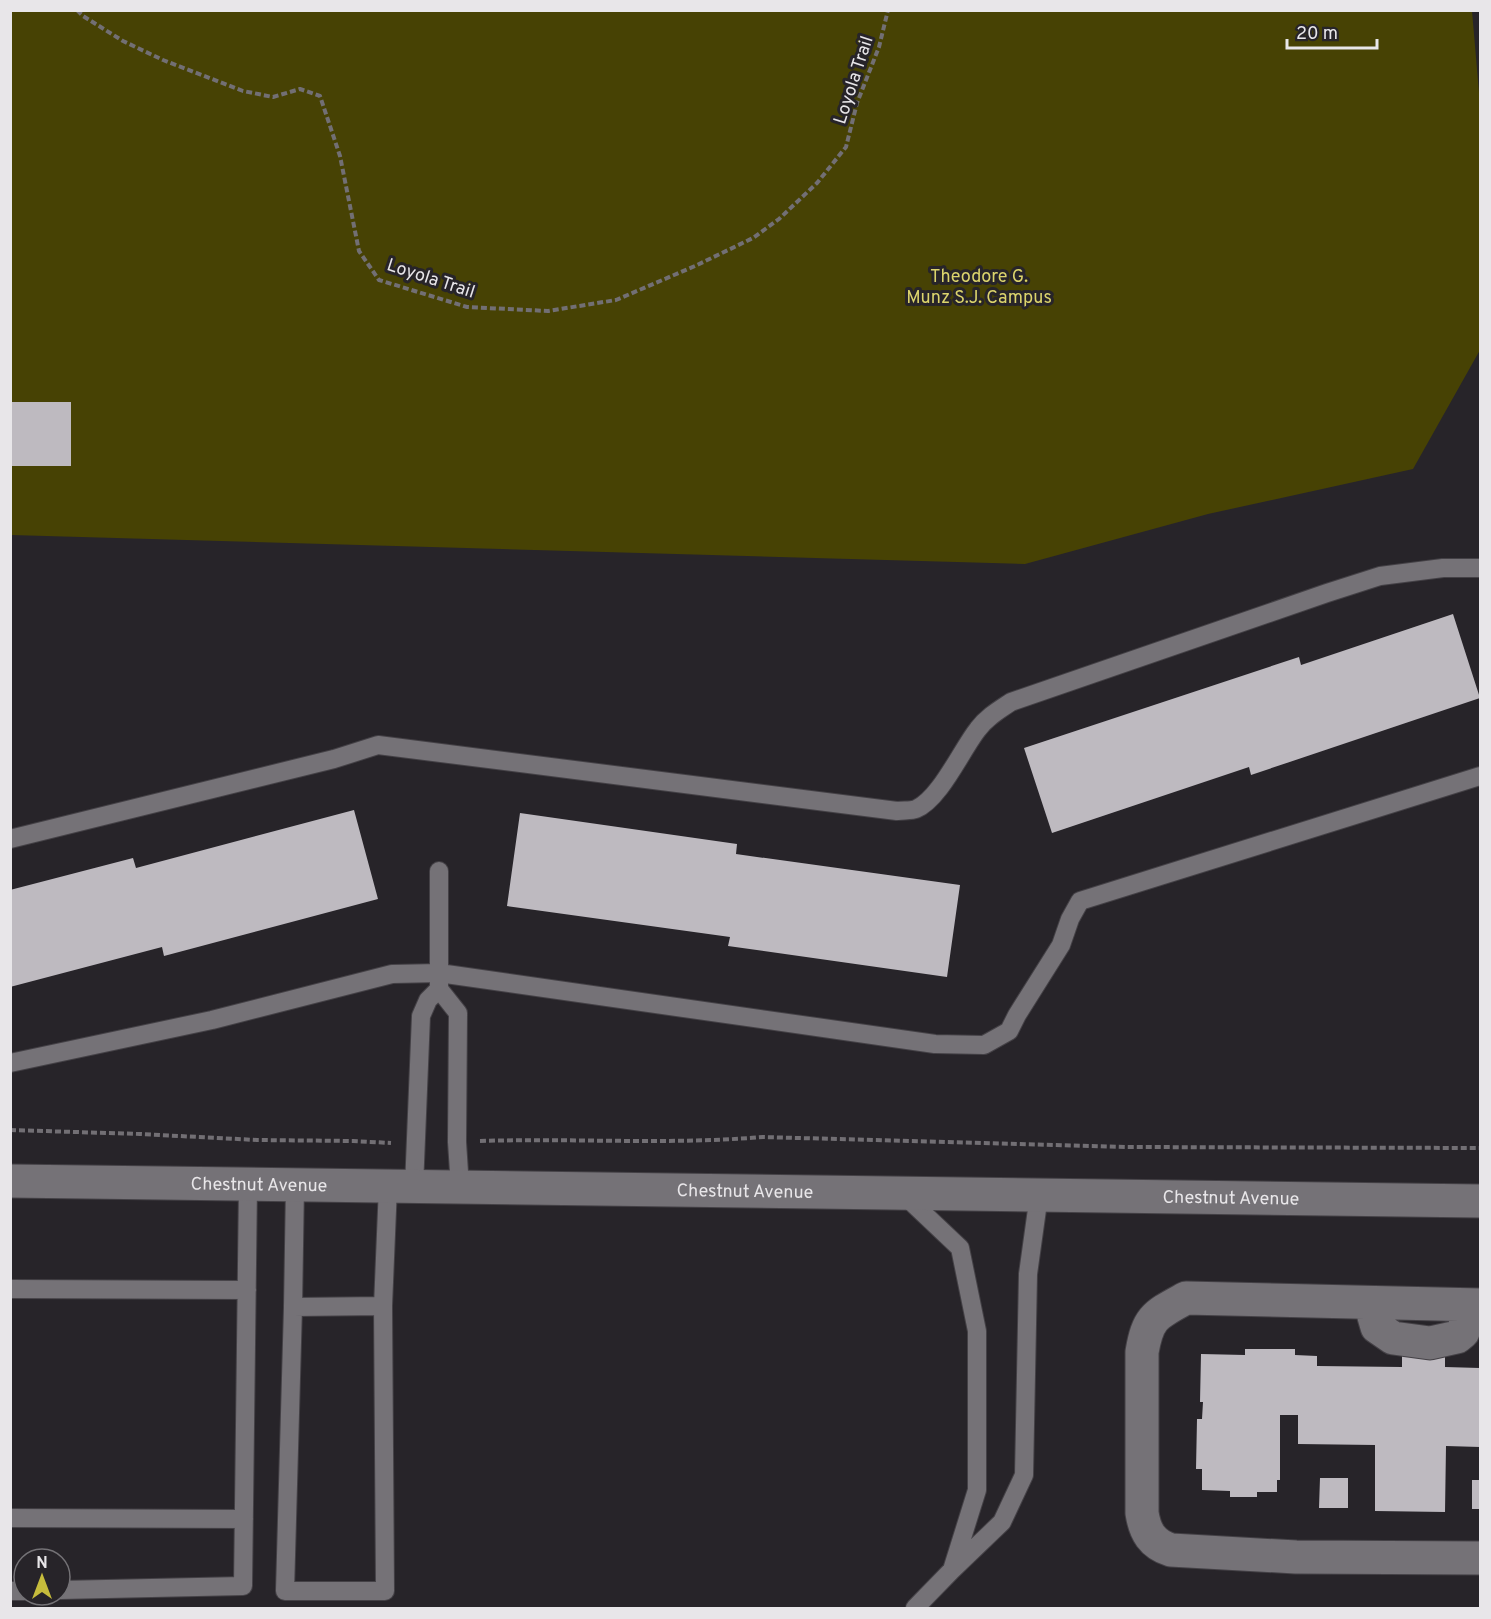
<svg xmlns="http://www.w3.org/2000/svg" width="1491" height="1619" font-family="Overpass,sans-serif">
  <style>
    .green { fill: #474204 }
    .building { fill: #bebac0 }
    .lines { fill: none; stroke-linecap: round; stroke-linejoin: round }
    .service-casing { stroke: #444146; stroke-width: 20 }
    .minor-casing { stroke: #444146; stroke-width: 35 }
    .tertiary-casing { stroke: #444146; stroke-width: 35 }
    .path { stroke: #726f74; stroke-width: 4; stroke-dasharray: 6 3; stroke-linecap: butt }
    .service { stroke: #757277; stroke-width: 18 }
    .minor { stroke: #757277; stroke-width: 33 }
    .tertiary { stroke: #757277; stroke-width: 33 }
    .labels { text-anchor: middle; stroke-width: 6; stroke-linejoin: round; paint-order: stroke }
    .street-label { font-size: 18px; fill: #e8e6e9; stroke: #272429 }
    .park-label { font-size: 18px; fill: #dcd46c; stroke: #272429 }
  </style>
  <rect width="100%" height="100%" fill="#272429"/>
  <!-- green -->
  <path class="green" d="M11,11H1472L1480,104V350L1413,469L1208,514L1025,564L11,535Z"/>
  <!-- building -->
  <path class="building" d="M10,402H71V466H10Z
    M1453,614L1480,698L1251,775L1249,767L1052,833L1024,748L1299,657L1301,665Z
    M354,810L378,899L164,956L162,947L10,987V890L133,858L136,868Z
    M520,813L737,844L736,854L960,885L947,977L728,946L730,937L507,906Z
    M1245,1349H1295V1355L1317,1356V1366L1402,1367V1353L1445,1354V1367L1480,1368V1447L1446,1446L1445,1512L1375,1511V1445L1298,1444V1415H1280V1480H1277V1492H1257V1497H1230V1491L1202,1490V1469H1196L1197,1419H1202L1203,1402H1200L1201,1354L1245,1355Z
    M1320,1478H1348V1508H1319Z
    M1472,1480H1480V1509H1472Z"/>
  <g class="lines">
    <!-- service casing -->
    <g class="service-casing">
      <path id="service" d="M10,839L334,759L378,745L897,811C903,810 911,811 916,809C940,799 962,749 978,729C987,717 999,710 1011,702L1327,593L1380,576L1443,568H1480
        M439,871V989L458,1013L457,1142L460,1187
        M10,1063L212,1020L392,974L439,973L935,1044L984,1045L1009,1031L1017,1015L1061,945L1070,919L1080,901L1480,776
        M295,1185L293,1307L383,1306L388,1186
        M414,1187L421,1016L428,1000L439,989
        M903,1194L960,1248L977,1331V1490L952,1570L1002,1522L1024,1475L1028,1274L1039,1195
        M10,1289L247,1290
        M293,1307L285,1591H385L383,1306
        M10,1518L244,1519
        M60,1590L243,1586L248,1184
        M10,1591H24
        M915,1608L952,1570"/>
    </g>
    <!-- minor casing -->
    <g class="minor-casing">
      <path id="minor" d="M1370,1303L1377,1327L1393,1338L1430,1343L1457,1337L1463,1332L1471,1305
        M1480,1305L1186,1298C1155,1315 1148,1317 1142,1352V1513C1145,1532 1152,1544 1171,1550L1296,1557L1480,1558"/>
    </g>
    <!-- tertiary casing -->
    <g class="tertiary-casing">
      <g id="tertiary">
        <path id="s1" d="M10,1181L1480,1201"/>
      </g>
    </g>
    <!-- path -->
    <path class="path" d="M77,10L83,16L123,41L163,60L243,91L273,97L300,89L320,96L340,156L359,251L379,280L467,307L548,311L616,300L695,266L753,238L779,219L817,183L846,147L857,103L879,47L888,10
      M10,1130L140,1134L257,1140L353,1141L391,1143
      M480,1141C574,1138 669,1145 763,1137L1126,1147L1480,1148"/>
    <!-- service -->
    <use href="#service" class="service"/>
    <!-- minor -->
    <use href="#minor" class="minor"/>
    <!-- tertiary -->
    <use href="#tertiary" class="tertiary"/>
  </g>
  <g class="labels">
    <!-- street labels -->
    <g class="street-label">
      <text transform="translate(853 80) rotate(-72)" y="6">Loyola Trail</text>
      <text transform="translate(431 278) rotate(18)" y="6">Loyola Trail</text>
      <text dy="6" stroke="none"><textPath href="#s1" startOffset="249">Chestnut Avenue</textPath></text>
      <text dy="6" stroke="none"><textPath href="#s1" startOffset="735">Chestnut Avenue</textPath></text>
      <text dy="6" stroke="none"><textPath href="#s1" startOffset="1221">Chestnut Avenue</textPath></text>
    </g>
    <!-- park labels -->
    <g class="park-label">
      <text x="979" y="282">Theodore G.<tspan x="979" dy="21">Munz S.J. Campus</tspan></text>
    </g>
  </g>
  <!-- border -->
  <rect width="1491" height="1619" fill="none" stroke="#e8e6e9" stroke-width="24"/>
  <!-- north arrow -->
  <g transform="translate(42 1577)"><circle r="28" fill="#272429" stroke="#747276" stroke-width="1.5"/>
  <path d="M0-4.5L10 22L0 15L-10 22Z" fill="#c6bc3c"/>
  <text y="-9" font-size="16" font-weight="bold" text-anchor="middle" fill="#e8e6e9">N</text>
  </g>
  <!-- scale -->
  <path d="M1287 39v9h90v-9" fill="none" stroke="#e8e6e9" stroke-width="3"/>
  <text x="1296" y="39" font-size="18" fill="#e8e6e9" stroke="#272429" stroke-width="4.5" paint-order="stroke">20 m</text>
</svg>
